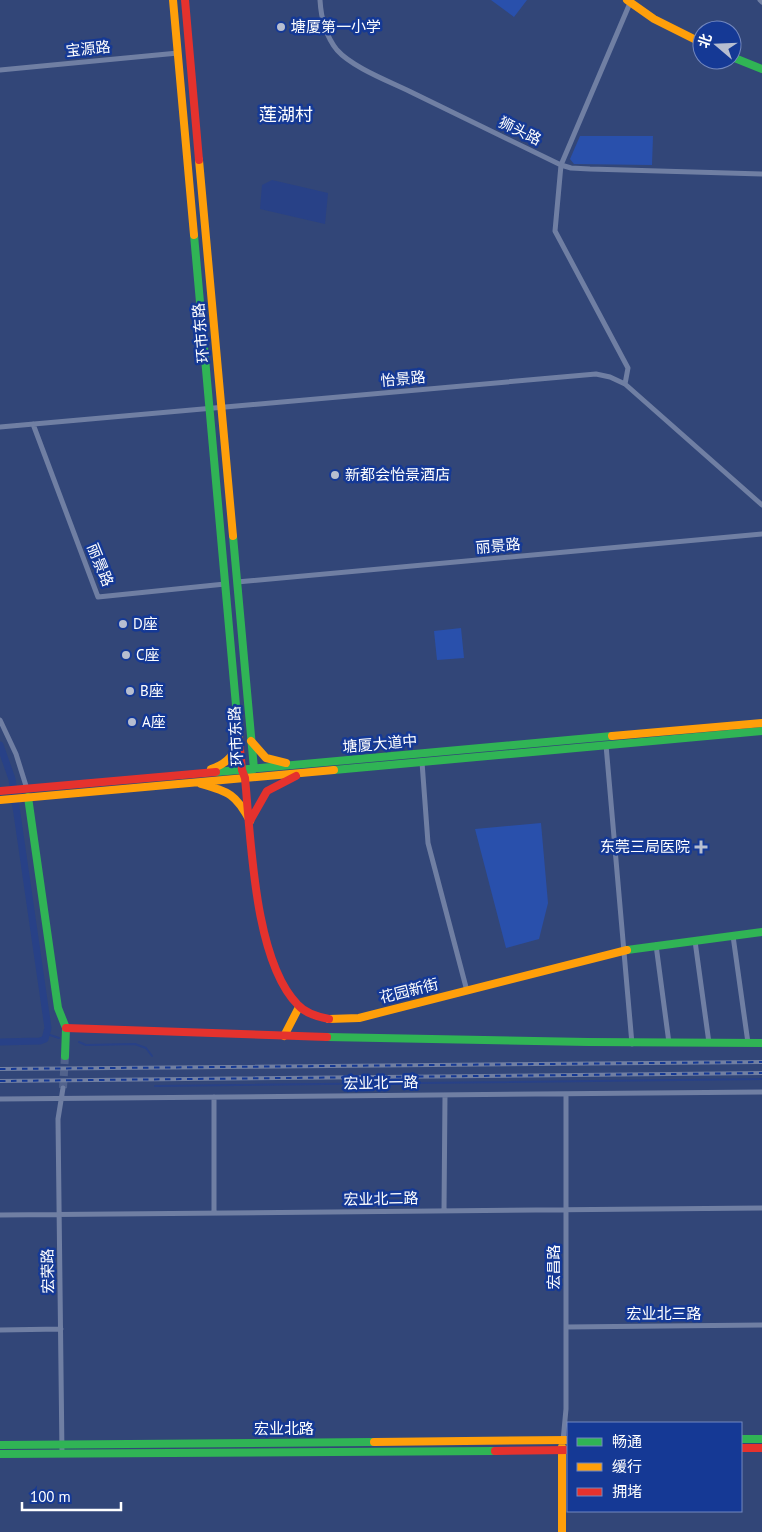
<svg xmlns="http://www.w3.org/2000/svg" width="762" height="1532" font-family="'PT Sans','Noto Sans SC',sans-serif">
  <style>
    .green { fill: #2950ac }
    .water { fill: #284187 }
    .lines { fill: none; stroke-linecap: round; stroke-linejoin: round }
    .stream { stroke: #284187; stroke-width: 2 }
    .canal { stroke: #284187; stroke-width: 7 }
    .secondary-tunnel { stroke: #51628c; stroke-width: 8; stroke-dasharray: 8 4; stroke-linecap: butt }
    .street { stroke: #707fa3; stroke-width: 5 }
    .fast { stroke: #30b455; stroke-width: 8 }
    .slow { stroke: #ff9f0a; stroke-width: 8 }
    .jam { stroke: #e5322d; stroke-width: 8 }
    .rail-casing { stroke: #717fa2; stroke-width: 4 }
    .rail { stroke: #153995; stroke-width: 2; stroke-dasharray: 5.5; stroke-linecap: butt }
    .poi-dot { fill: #b7bed0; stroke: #153995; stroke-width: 2 }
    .labels { text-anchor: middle; stroke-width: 5; stroke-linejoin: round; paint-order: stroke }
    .poi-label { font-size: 15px; fill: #fff; stroke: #153995; text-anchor: start }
    .street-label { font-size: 15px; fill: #fff; stroke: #153995 }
    .quarter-label { font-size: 18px; fill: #fff; stroke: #153995 }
  </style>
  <rect width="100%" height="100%" fill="#324678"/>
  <!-- green -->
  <path class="green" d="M491,0H527L514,17Z
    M580,136H653L652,165L574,164L570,159Z
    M461,628L464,658L437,660L434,631Z
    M541,823L548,903L539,939L506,948L475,829Z"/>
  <!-- water -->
  <path class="water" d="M272,180L328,193L325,224L260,209L262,185Z"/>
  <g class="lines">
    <!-- stream -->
    <path class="stream" d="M47,1034L59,1038
      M79,1042L86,1045L135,1044L146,1048L152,1056
      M155,1086L762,1079"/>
    <!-- canal -->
    <path class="canal" d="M0,745L12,779L48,1028L45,1039L40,1041L0,1042"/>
    <!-- secondary-tunnel -->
    <path class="secondary-tunnel" d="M63,1088L65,1056"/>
    <!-- street -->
    <path class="street" d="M320,0C321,18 325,35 337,50C353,68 391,82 413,93C463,117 512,141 561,165L571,168L590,169L762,174
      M760,0L762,2
      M0,70L178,53
      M625,384L628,368L555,231L561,165L630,3
      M33,424L98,597L225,584
      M0,427L596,374L610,377L625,384L762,505
      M237,582L762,534
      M0,720L16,754L27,789
      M606,745L632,1044
      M422,762L428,843L467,991
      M733,936L748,1043
      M695,941L709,1043
      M656,945L669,1043
      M214,1097V1213
      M0,1099L762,1092
      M444,1211L445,1095
      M0,1215L762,1208
      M566,1327L762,1325
      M0,1330L61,1329
      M563,1441L566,1409V1094
      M62,1454L58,1119L63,1088"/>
    <!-- fast -->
    <path class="fast" d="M732,57L762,69
      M194,235L239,739
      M233,536L254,769L250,773
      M334,770L762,731
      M216,772L612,736
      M28,797L58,1008L66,1028L65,1056
      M627,950L762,932
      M327,1037L588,1042L762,1043
      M741,1439H762
      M0,1445L374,1442
      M0,1454L495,1451"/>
    <!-- slow -->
    <path class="slow" d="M173,0L194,235
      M627,0L654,19L702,43
      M199,160L233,536
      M612,736L762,723
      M251,741L266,758L286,763
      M211,769C229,763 235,754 239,736
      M201,784C229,792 236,794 250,821
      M0,800L334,770
      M329,1019L359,1018L627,950
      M284,1036L299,1007
      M374,1442L568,1440
      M562,1447V1532"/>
    <!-- jam -->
    <path class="jam" d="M185,0L199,160
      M239,739L242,770L245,778C251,839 254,961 298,1005C306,1014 318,1017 329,1019
      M0,791L216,772
      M250,821L267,791L296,776
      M66,1028L327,1037
      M741,1448H762
      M495,1451L568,1450"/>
    <!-- rail casing -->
    <g class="rail-casing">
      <path id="rail" d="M0,1069L762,1062
        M0,1081L762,1073"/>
    </g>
    <!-- rail -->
    <use href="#rail" class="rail"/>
  </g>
  <!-- markers -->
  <g class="poi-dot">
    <circle cx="281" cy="27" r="5"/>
    <circle cx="335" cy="475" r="5"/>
    <circle cx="123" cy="624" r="5"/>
    <circle cx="126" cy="655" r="5"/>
    <circle cx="130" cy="691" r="5"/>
    <circle cx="132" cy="722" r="5"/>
    <path d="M698.5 839.5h5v5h5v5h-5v5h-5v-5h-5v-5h5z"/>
  </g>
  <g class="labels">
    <!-- poi labels -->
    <g class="poi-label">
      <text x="291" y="32">塘厦第一小学</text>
      <text x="345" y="480">新都会怡景酒店</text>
      <text x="133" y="629">D座</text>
      <text x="136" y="660">C座</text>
      <text x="140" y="696">B座</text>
      <text x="142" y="727">A座</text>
      <text x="690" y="852" text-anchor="end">东莞三局医院</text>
    </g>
    <!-- street labels -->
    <g class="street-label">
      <text transform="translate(88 49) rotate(-6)" y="5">宝源路</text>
      <text transform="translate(520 131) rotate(26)" y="5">狮头路</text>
      <text transform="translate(201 333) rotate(-95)" y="5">环市东路</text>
      <text transform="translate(403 379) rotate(-5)" y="5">怡景路</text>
      <text transform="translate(498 546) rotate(-5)" y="5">丽景路</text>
      <text transform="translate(100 565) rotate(68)" y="5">丽景路</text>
      <text transform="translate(236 736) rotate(-93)" y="5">环市东路</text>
      <text transform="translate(380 744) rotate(-5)" y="5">塘厦大道中</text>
      <text transform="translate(409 991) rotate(-14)" y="5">花园新街</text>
      <text transform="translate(381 1083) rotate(-1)" y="5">宏业北一路</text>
      <text transform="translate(381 1199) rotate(-1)" y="5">宏业北二路</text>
      <text transform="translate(554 1267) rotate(-90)" y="5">宏昌路</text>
      <text transform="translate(48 1271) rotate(-91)" y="5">宏荣路</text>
      <text x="664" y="1319">宏业北三路</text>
      <text x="284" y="1434">宏业北路</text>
    </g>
    <!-- quarter labels -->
    <g class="quarter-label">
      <text x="286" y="121">莲湖村</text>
    </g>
  </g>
  <!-- legend -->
  <rect x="567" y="1422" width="175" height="90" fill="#153995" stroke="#7388bf"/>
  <rect x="577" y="1438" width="25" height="8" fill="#30b455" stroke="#7388bf"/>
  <text x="612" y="1447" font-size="15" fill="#ffffff">畅通</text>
  <rect x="577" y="1463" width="25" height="8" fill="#ff9f0a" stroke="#7388bf"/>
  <text x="612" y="1472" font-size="15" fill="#ffffff">缓行</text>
  <rect x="577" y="1488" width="25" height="8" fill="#e5322d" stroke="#7388bf"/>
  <text x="612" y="1497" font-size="15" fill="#ffffff">拥堵</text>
  <!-- north arrow -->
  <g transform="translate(717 45) rotate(289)"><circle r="24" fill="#153995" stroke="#7388bf"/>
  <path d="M0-4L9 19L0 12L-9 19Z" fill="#b7bed0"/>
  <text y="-8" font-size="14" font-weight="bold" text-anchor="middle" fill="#ffffff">北</text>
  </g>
  <!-- scale -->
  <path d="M22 1502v8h99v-8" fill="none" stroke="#ffffff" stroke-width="2.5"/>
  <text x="30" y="1502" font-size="15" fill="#ffffff" stroke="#153995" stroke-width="4" paint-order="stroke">100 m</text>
</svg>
